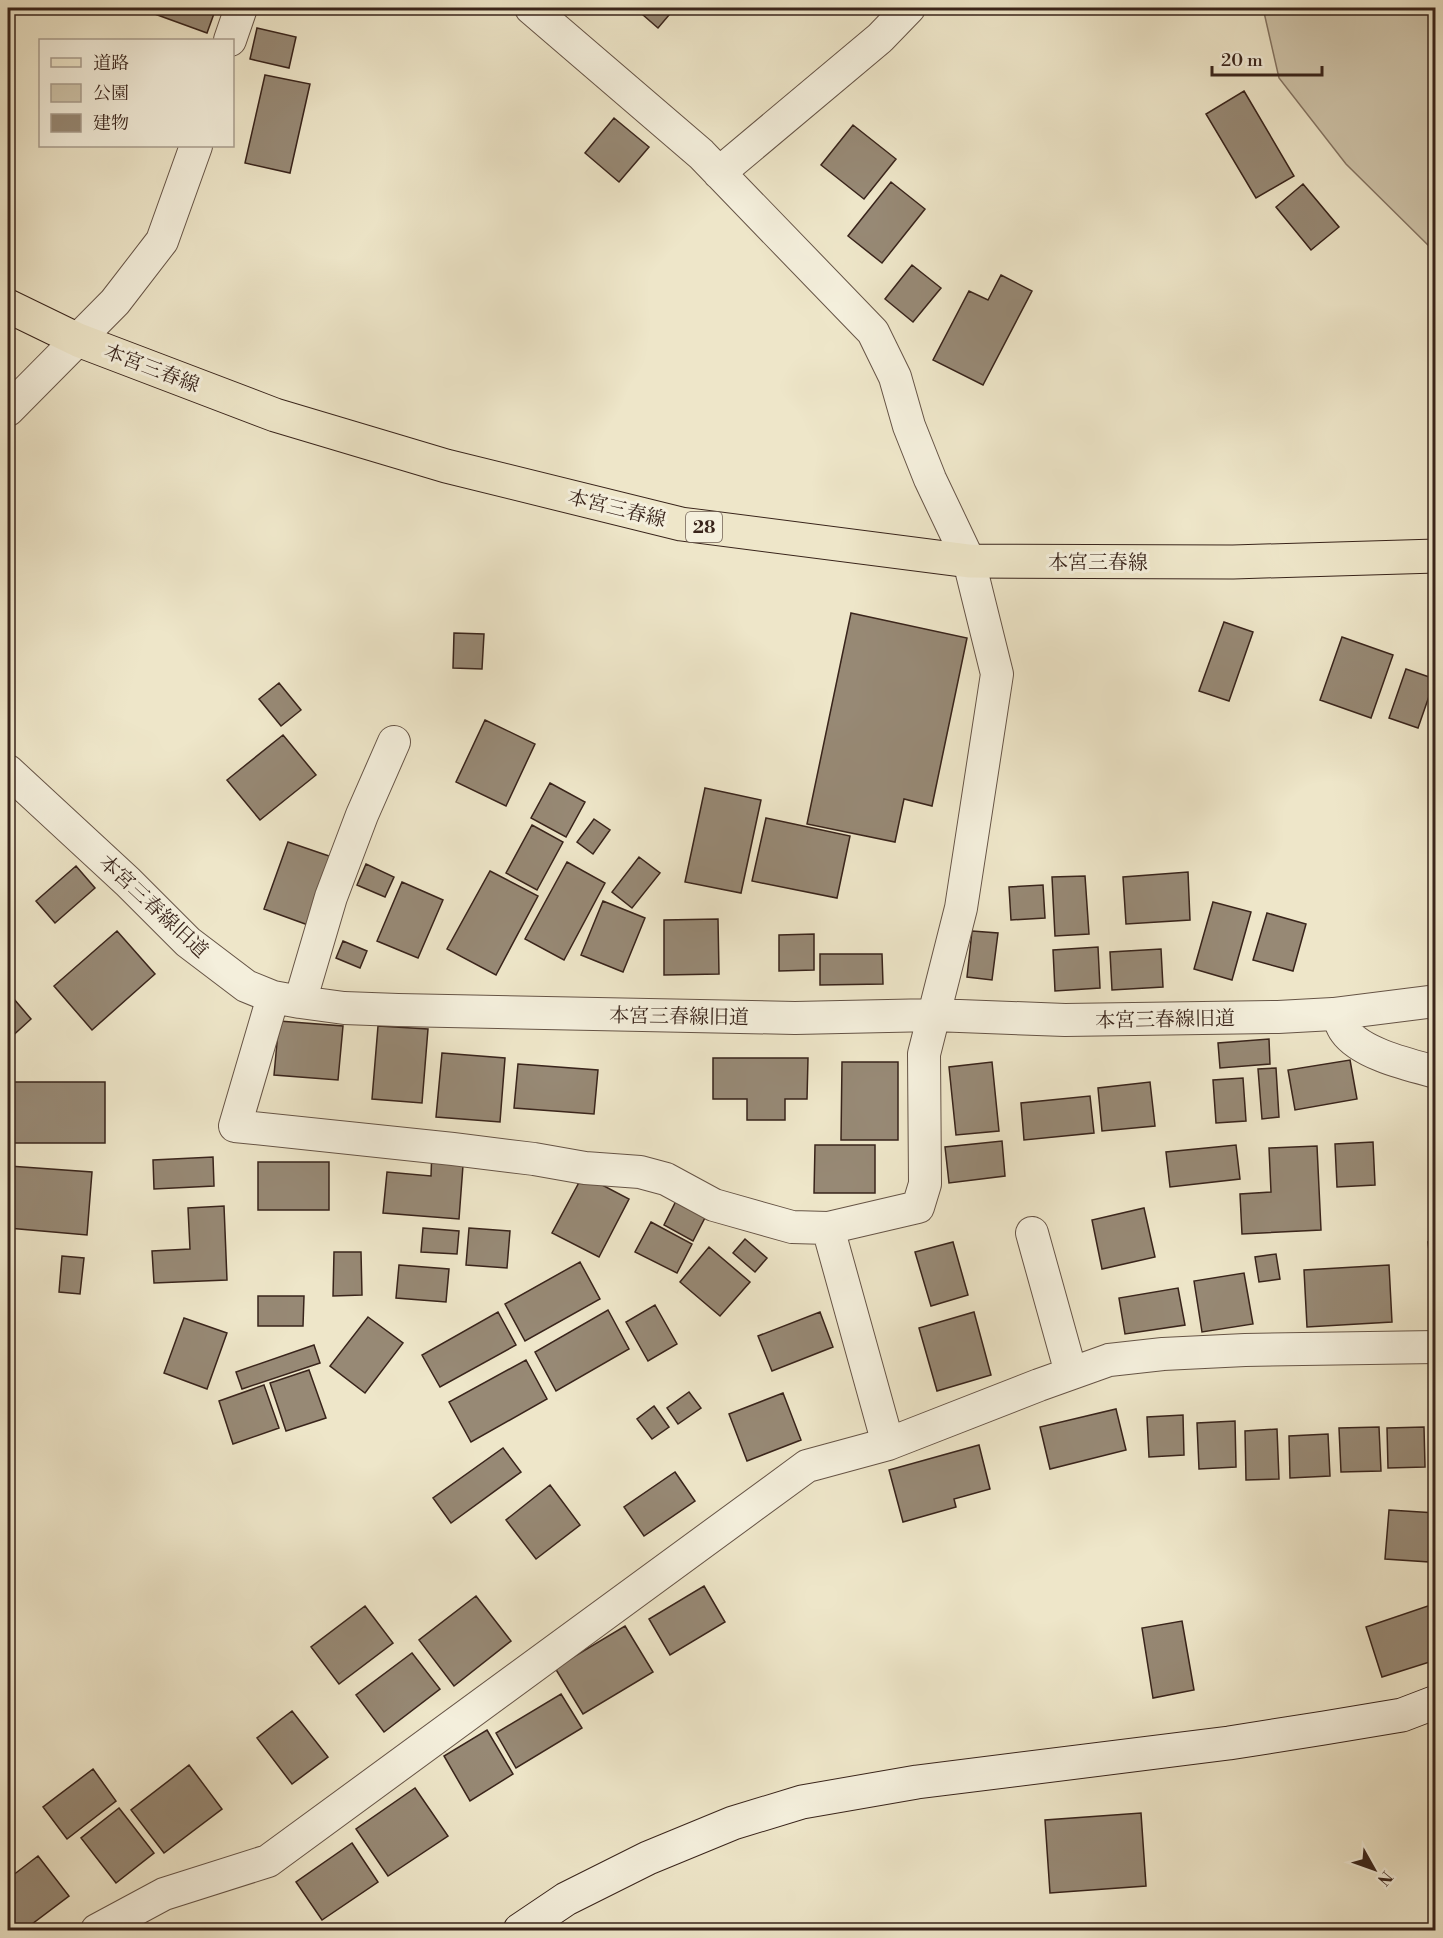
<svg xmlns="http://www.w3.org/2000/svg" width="1443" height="1938" font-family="'Libre Bodoni','Noto Serif JP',serif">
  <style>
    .green { fill: #cfc5ab; stroke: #847463; stroke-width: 1.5 }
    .building { fill: #978975; stroke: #39241b; stroke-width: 1.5 }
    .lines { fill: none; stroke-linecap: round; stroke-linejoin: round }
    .street-casing { stroke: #665446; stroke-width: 34 }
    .secondary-casing { stroke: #39241b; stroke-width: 35 }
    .primary-casing { stroke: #39241b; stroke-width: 35 }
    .street { stroke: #f4efdc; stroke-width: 32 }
    .secondary { stroke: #f4efdc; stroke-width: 33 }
    .primary { stroke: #eee6c9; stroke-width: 33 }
    .labels { text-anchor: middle; stroke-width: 6; stroke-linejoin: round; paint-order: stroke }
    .shield { fill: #f4efdc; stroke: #716155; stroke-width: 1.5 }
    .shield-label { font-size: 18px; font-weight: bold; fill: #39241b }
    .street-label { font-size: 20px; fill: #39241b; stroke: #f4efdc }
  </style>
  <rect width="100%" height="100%" fill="#eee6c9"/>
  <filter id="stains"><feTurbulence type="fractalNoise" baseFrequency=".00333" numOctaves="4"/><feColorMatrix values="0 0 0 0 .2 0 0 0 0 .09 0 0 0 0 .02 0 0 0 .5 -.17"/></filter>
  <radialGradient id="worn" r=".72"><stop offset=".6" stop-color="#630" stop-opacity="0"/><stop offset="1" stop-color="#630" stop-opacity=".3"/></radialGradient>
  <!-- green -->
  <path class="green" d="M1263,8H1435V252L1346,164L1279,78Z"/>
  <!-- building -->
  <path class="building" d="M154,8H216L207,33L152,13Z
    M635,8H675L658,28Z
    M257,28L296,37L289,68L250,59Z
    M265,75L310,84L290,173L245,163Z
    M1244,91L1294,176L1256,198L1206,114Z
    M614,118L649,147L619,182L585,153Z
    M853,125L896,159L864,199L821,165Z
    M891,182L925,209L882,263L848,236Z
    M1303,184L1339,227L1311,250L1276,207Z
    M912,265L941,288L913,322L885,299Z
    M1001,275L1032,291L983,385L933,360L969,291L988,300Z
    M851,613L967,638L932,806L904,799L895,842L807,824Z
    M1224,622L1253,632L1229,701L1199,691Z
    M454,633L484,634L482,669L453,668Z
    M1342,637L1393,655L1371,718L1320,700Z
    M1406,669L1435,679L1418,728L1389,718Z
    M279,683L301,710L281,726L259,699Z
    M485,720L535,744L506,806L456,782Z
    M283,735L316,775L260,820L227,780Z
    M550,783L585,802L566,837L531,818Z
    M705,788L761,800L741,893L685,882Z
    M766,818L850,836L837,898L752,881Z
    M594,819L610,830L593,854L577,842Z
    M532,825L563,842L537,890L506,873Z
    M288,842L332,857L308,925L264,909Z
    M639,857L660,873L632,908L612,892Z
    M567,862L605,883L564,960L525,939Z
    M366,864L394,877L385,897L357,885Z
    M76,866L95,888L55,923L36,901Z
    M490,871L538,896L496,975L447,949Z
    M1188,872L1190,920L1126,924L1123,877Z
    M1085,876L1089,934L1055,936L1052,877Z
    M402,882L443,900L418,958L377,941Z
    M1043,885L1045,918L1011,920L1009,887Z
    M603,901L645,918L623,972L581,955Z
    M1213,902L1251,912L1232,980L1194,969Z
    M1267,913L1306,924L1293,971L1253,960Z
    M718,919L719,974L664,975V920Z
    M117,931L155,974L92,1030L54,986Z
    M972,931L998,933L992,980L967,977Z
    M814,934V970L779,971V935Z
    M343,941L367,951L360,968L336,958Z
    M1098,947L1100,988L1055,991L1053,950Z
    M1161,949L1163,987L1112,990L1110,952Z
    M820,954H882L883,984L820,985Z
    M8,992L31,1019L8,1040Z
    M279,1021L343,1026L338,1080L274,1075Z
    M378,1026L428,1029L422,1103L372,1099Z
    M1269,1039L1270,1064L1220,1068L1218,1043Z
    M442,1053L505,1058L500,1122L436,1117Z
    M713,1058H808L807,1099H785V1120H747V1099H713Z
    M1350,1060L1357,1099L1295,1110L1288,1070Z
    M842,1062H898V1140H841Z
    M992,1062L999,1131L956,1135L949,1067Z
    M518,1064L598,1070L594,1114L514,1108Z
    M1276,1068L1279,1117L1262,1119L1258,1069Z
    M1243,1078L1246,1121L1216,1123L1213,1080Z
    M8,1082H105V1143H8Z
    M1150,1082L1155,1126L1102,1131L1098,1088Z
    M1090,1096L1094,1133L1024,1140L1021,1103Z
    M1002,1141L1005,1176L949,1183L945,1147Z
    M1373,1142L1375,1185L1337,1187L1335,1144Z
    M815,1145H875V1193H814Z
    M1236,1145L1240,1179L1170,1187L1166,1152Z
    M1317,1146L1321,1230L1242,1234L1240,1194L1271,1192L1269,1148Z
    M432,1149L464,1152L459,1219L383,1213L387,1172L431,1176Z
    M213,1157L214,1186L154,1189L153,1160Z
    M258,1162H329V1210H258Z
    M9,1166L92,1172L87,1235L8,1228Z
    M583,1175L629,1199L599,1257L552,1233Z
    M679,1195L709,1210L693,1241L664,1225Z
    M224,1206L227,1280L154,1283L152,1251L190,1249L188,1208Z
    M1144,1208L1155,1257L1102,1269L1092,1220Z
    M651,1222L692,1244L677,1273L635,1252Z
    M423,1228L459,1231L457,1254L421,1252Z
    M469,1228L510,1231L507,1268L466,1265Z
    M745,1239L767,1258L755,1272L733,1253Z
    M1436,1241V1306H1435L1428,1242Z
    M953,1242L968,1295L931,1306L915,1252Z
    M709,1247L750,1282L720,1316L680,1282Z
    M334,1252H361L362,1295L333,1296Z
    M1276,1254L1280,1279L1259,1282L1255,1257Z
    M62,1256L84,1258L80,1294L59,1292Z
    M580,1262L600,1299L525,1341L505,1304Z
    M399,1265L449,1269L446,1302L396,1298Z
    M1389,1265L1392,1322L1307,1327L1304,1270Z
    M1244,1273L1253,1324L1202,1332L1194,1281Z
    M1178,1288L1185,1325L1125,1334L1119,1298Z
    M258,1296H304L303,1326H258Z
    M655,1305L677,1344L648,1361L626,1322Z
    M608,1310L629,1349L556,1391L535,1352Z
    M498,1312L516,1345L440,1387L422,1355Z
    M820,1312L833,1347L772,1371L758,1336Z
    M974,1312L991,1375L937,1391L919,1328Z
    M368,1317L403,1343L365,1393L330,1366Z
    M184,1318L227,1333L207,1389L164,1373Z
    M314,1345L320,1363L242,1389L236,1372Z
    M526,1360L547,1399L471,1442L449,1402Z
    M309,1370L326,1418L286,1431L270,1383Z
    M264,1385L279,1428L233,1444L219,1401Z
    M689,1392L701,1408L678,1424L667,1408Z
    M783,1393L801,1440L747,1461L729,1414Z
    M654,1406L669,1427L652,1439L637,1419Z
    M1116,1409L1126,1450L1050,1469L1040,1427Z
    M1183,1415L1184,1455L1149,1457L1147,1417Z
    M1235,1421L1236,1467L1199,1469L1197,1423Z
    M1379,1427L1381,1471L1341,1472L1339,1428Z
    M1424,1427L1425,1467L1388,1468L1387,1428Z
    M1277,1429L1279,1479L1246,1480L1245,1431Z
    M1328,1434L1330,1476L1290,1478L1289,1436Z
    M979,1445L990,1489L954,1499L956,1507L903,1522L889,1470Z
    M503,1448L521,1472L451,1523L433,1498Z
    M1434,1448H1436V1478L1430,1477Z
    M675,1472L695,1501L644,1536L624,1507Z
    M550,1485L580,1525L536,1559L506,1520Z
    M1389,1510L1436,1513V1660L1382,1677L1366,1627L1431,1605L1429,1562L1385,1559Z
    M704,1586L725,1622L670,1655L649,1619Z
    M476,1596L511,1641L454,1686L419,1640Z
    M365,1606L393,1643L339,1684L311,1647Z
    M1182,1621L1194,1690L1153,1698L1142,1628Z
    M625,1626L653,1672L583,1714L555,1668Z
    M412,1653L440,1689L384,1732L356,1695Z
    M561,1694L582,1728L516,1768L496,1733Z
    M292,1711L328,1757L292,1784L257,1738Z
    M487,1730L513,1774L470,1801L444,1756Z
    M189,1765L222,1809L164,1853L131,1810Z
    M93,1769L116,1801L67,1839L43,1807Z
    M415,1788L448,1836L388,1876L356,1829Z
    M119,1808L154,1853L116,1883L81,1838Z
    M1141,1813L1146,1886L1050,1893L1045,1820Z
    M352,1843L378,1882L322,1920L296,1882Z
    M38,1856L69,1896L24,1930H20L8,1914V1879Z"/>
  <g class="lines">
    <!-- street casing -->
    <g class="street-casing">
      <path id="street" d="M230,40L241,8
        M719,173L880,38L909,8
        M8,410L115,302L162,241L196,146
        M8,771L128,882L188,942L246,986L273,997L300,1002L344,1008L398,1010L795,1018L934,1015L1065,1020L1278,1017L1333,1014L1436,1001
        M273,997L235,1126L453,1149L534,1159L585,1168L640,1172L666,1179L714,1205L792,1227L828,1228L918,1207L925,1184L924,1054L961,908L997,674L969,561L930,479L909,426L895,377L873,332L701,154L531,8
        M300,1002L331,897L362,815L394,742
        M1337,1014C1340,1019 1341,1026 1345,1031C1361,1054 1410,1065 1436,1072
        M828,1228L888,1444
        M1032,1233L1071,1373
        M97,1930L164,1894L268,1861L807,1466L888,1444L1039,1385L1109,1360L1163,1354L1245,1350L1436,1347"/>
    </g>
    <!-- secondary casing -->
    <g class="secondary-casing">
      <path id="secondary" d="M520,1930L566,1899L648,1858L733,1823L802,1802L917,1782L1229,1743L1324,1728L1402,1715L1436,1702"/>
    </g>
    <!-- primary casing -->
    <g class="primary-casing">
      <path id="primary" d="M8,306L78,340L275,415L446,466L681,524L969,561L1233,562L1436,556"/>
    </g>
    <!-- street -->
    <use href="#street" class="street"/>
    <!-- secondary -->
    <use href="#secondary" class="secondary"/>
    <!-- primary -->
    <use href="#primary" class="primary"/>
  </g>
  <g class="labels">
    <!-- shield labels -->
    <rect class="shield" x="686" y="512" width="36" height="30" rx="4.5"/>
    <g class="shield-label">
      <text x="704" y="533">28</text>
    </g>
    <!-- street labels -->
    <g class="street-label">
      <text transform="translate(152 368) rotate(21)" y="7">本宮三春線</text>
      <text transform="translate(617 508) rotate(14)" y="7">本宮三春線</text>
      <text x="1098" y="569">本宮三春線</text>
      <text transform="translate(154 906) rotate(43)" y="7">本宮三春線旧道</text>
      <text transform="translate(679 1016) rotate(1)" y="7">本宮三春線旧道</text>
      <text transform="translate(1165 1019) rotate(-1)" y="7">本宮三春線旧道</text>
    </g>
  </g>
  <!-- margin -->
  <rect width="1443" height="1938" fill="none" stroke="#eee6c9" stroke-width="30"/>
  <rect x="9" y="9" width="1425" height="1920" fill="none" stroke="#39241b" stroke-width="3"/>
  <rect x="15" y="15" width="1413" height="1908" fill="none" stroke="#39241b" stroke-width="1.5"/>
  <!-- legend -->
  <rect x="39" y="39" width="195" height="108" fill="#f4efdc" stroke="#a99e8f" stroke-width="1.5"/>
  <rect x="51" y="58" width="30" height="9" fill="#eee6c9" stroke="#a99e8f" stroke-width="1.5"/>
  <text x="93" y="69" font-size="18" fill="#39241b">道路</text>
  <rect x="51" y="84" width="30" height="18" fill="#cfc5ab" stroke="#a99e8f" stroke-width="1.5"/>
  <text x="93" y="99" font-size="18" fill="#39241b">公園</text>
  <rect x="51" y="114" width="30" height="18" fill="#978975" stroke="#a99e8f" stroke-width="1.5"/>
  <text x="93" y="129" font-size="18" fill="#39241b">建物</text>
  <!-- north arrow -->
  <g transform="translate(1374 1869) rotate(130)" stroke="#f4efdc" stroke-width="4.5" paint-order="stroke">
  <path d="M0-4.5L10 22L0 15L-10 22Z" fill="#39241b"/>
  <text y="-9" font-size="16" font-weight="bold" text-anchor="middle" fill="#39241b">N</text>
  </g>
  <!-- scale -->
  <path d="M1212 66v9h110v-9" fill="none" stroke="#39241b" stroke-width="3"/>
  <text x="1221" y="66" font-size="18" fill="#39241b" stroke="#f4efdc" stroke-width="4.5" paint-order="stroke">20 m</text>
  <rect width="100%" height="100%" filter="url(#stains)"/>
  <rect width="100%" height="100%" fill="url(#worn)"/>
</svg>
